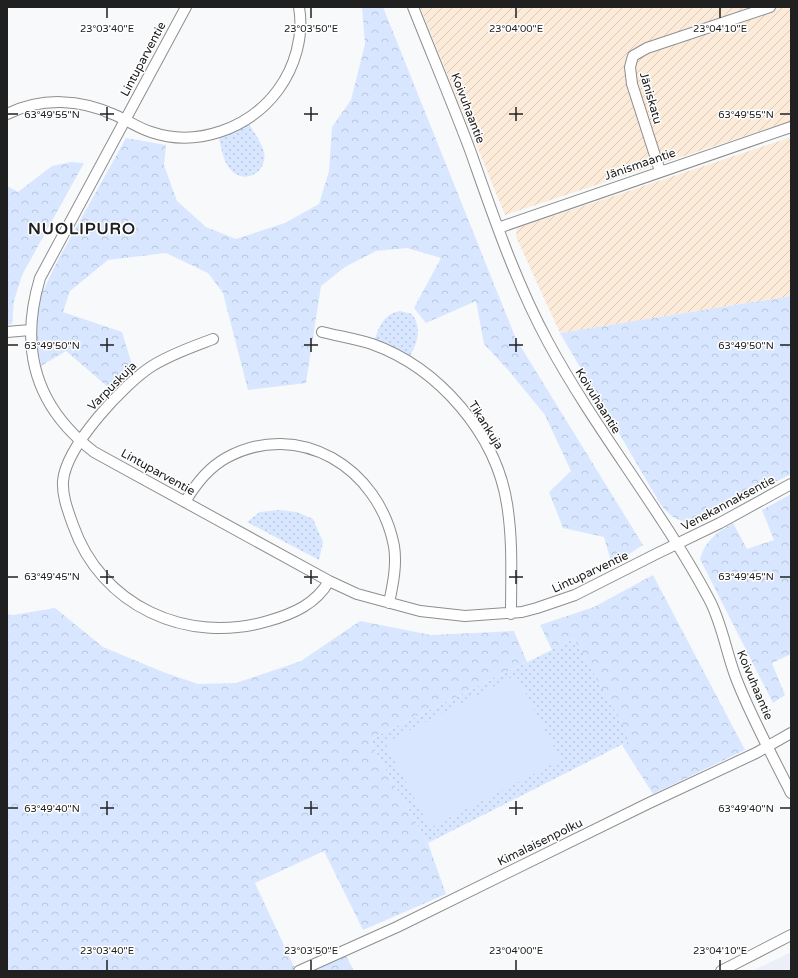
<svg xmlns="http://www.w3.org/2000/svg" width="798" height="978" font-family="'Varela Round',sans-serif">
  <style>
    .built { fill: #ebf0f8 }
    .industrial { fill: url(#industrial-furrows) }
    .forest { fill: url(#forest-crowns) }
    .park { fill: url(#park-dots) }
    .garden { fill: #d8e7ff }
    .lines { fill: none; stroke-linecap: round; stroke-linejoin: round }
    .minor-casing { stroke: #8d8e8f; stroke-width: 12 }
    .minor { stroke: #fff; stroke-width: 10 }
    .ticks { fill: none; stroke: #202021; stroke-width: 1.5 }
    .labels { text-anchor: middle; stroke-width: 3; stroke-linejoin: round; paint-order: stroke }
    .street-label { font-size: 12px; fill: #202021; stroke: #fff }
    .district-label { font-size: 16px; font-weight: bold; letter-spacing: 1px; fill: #202021; stroke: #fff }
    .ticks-label { font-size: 10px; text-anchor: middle; fill: #202021; stroke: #fff; stroke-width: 3; stroke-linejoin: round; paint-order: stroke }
  </style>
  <defs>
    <pattern id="industrial-furrows" width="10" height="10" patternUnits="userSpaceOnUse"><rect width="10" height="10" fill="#fdebda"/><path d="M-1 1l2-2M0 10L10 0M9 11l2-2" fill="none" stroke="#d9c9bb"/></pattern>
    <pattern id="forest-crowns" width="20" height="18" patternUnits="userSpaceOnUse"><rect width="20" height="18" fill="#d8e7ff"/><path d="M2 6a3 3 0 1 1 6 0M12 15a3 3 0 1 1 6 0" fill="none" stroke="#b9c6da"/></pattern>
    <pattern id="park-dots" width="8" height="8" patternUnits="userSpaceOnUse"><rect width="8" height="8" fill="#d8e7ff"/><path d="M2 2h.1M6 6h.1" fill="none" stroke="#b9c6da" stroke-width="1.8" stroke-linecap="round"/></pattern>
  </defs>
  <rect width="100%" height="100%" fill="#f8f9fa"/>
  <!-- built -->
  <path class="built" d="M791,952V971H752Z"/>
  <!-- industrial -->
  <path class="industrial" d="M420,7H791V121L505,215Z
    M791,137V296L560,333L516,237L517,228Z"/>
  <!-- forest -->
  <path class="forest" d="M362,7H383L516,339L643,545L612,565L604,537L563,528L549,492L571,471L545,415L509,371L484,344L476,301L426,323L414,308L441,258L407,248L376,251L345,267L321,286L306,383L248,390L223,293L208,273L166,253L108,260L70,291L63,312L122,332L133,368L109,388L66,351L41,366L35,333L40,297L58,260L126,138L166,145L164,165L177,201L206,227L236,239L285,223L319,204L329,171L332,127L351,100L365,44Z
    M71,162L84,163L22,275L14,301L12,324L7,325V186L18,192L52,166Z
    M791,296V474L701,520C682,525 672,519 661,505L560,333Z
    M791,494V654L772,663L785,695L773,703L700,559C705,541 717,532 733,523L747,549L774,540L762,510Z
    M653,575L745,750L653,794L622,745L630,740L574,639L552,650L540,625L594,607Z
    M55,608L103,647L163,672L198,684L236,683L301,661L360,621L431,635L514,631L527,662L369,740L428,843L446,894L363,930L324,851L255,883L295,969L291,971H7V614L13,615Z
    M345,954L354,971H307Z"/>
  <!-- park -->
  <path class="park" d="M247,121C253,131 261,141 264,152C268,169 248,185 233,172C223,164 221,146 218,134Z
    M400,311L412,314C423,329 417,345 408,359L374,342C379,327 383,314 400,311Z
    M279,510L297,512L313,519L323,542L319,560L247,522L260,512Z
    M574,639L631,740L428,843L369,740Z"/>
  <!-- garden -->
  <path class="garden" d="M516,675L561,760L430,828L385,743Z"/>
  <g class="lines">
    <!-- minor casing -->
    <g class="minor-casing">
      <path id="minor" d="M186,7L40,278C19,348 35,407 94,452L329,581L357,594L420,611L465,616L522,612L537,608L575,595L656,554L720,523L791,484
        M413,7C432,55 452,102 470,150C493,215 515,281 548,342C596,431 661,509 709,599C722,623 726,652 736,678C751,717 772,755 791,793
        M7,114C42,97 80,99 115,115C127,120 138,128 151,132C197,148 250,128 278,90C295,67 304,36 299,7
        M660,171L632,84L630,67L633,56L647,48L770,7
        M498,228L791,127
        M7,332L30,330
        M322,332C338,336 356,339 372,344C439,368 496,434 507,504C513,541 511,577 511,614
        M213,339C192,347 171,354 152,366C124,384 66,446 63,481C62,496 68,511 73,525C101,606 187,645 268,621C293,614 316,604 329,581
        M185,502C195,485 208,468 226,458C299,418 379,468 394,546C397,565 393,584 389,603
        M299,971L397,927L647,804L756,753L791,733
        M721,971L791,935"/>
    </g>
    <!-- minor -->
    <use href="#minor" class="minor"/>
  </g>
  <!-- ticks -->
  <path class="ticks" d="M107,8V18M311,8V18M516,8V18M720,8V18M107,107V121M311,107V121M516,107V121M8,114H18M100,114H114M304,114H318M509,114H523M780,114H790M107,338V352M311,338V352M516,338V352M8,345H18M100,345H114M304,345H318M509,345H523M780,345H790M107,570V584M311,570V584M516,570V584M8,577H18M100,577H114M304,577H318M509,577H523M780,577H790M107,801V815M311,801V815M516,801V815M8,808H18M100,808H114M304,808H318M509,808H523M780,808H790M107,960V970M311,960V970M516,960V970M720,960V970"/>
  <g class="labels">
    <!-- street labels -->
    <g class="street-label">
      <text transform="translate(143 59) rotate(-62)" y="4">Lintuparventie</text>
      <text transform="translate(651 98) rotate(74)" y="4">Jäniskatu</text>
      <text transform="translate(468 108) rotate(69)" y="4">Koivuhaantie</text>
      <text transform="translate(640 164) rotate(-19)" y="4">Jänismaantie</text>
      <text transform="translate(112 386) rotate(-45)" y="4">Varpuskuja</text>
      <text transform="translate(598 401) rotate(58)" y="4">Koivuhaantie</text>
      <text transform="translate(486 425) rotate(58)" y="4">Tikankuja</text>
      <text transform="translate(158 472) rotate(29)" y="4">Lintuparventie</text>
      <text transform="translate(728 503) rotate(-28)" y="4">Venekannaksentie</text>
      <text transform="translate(590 572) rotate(-25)" y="4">Lintuparventie</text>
      <text transform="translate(755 685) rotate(67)" y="4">Koivuhaantie</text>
      <text transform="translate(540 842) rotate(-26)" y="4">Kimalaisenpolku</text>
    </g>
    <!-- district labels -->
    <g class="district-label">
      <text x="82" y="234">NUOLIPURO</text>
    </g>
  </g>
  <g class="ticks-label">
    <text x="107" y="32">23°03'40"E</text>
    <text x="311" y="32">23°03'50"E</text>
    <text x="516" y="32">23°04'00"E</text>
    <text x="720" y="32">23°04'10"E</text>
    <text x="52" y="118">63°49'55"N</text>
    <text x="746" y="118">63°49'55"N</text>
    <text x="52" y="349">63°49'50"N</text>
    <text x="746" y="349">63°49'50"N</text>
    <text x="52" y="580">63°49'45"N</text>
    <text x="746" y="580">63°49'45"N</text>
    <text x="52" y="812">63°49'40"N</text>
    <text x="746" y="812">63°49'40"N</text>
    <text x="107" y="954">23°03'40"E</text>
    <text x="311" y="954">23°03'50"E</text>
    <text x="516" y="954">23°04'00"E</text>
    <text x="720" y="954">23°04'10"E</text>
  </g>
  <!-- border -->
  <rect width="798" height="978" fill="none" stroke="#202021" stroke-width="16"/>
</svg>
